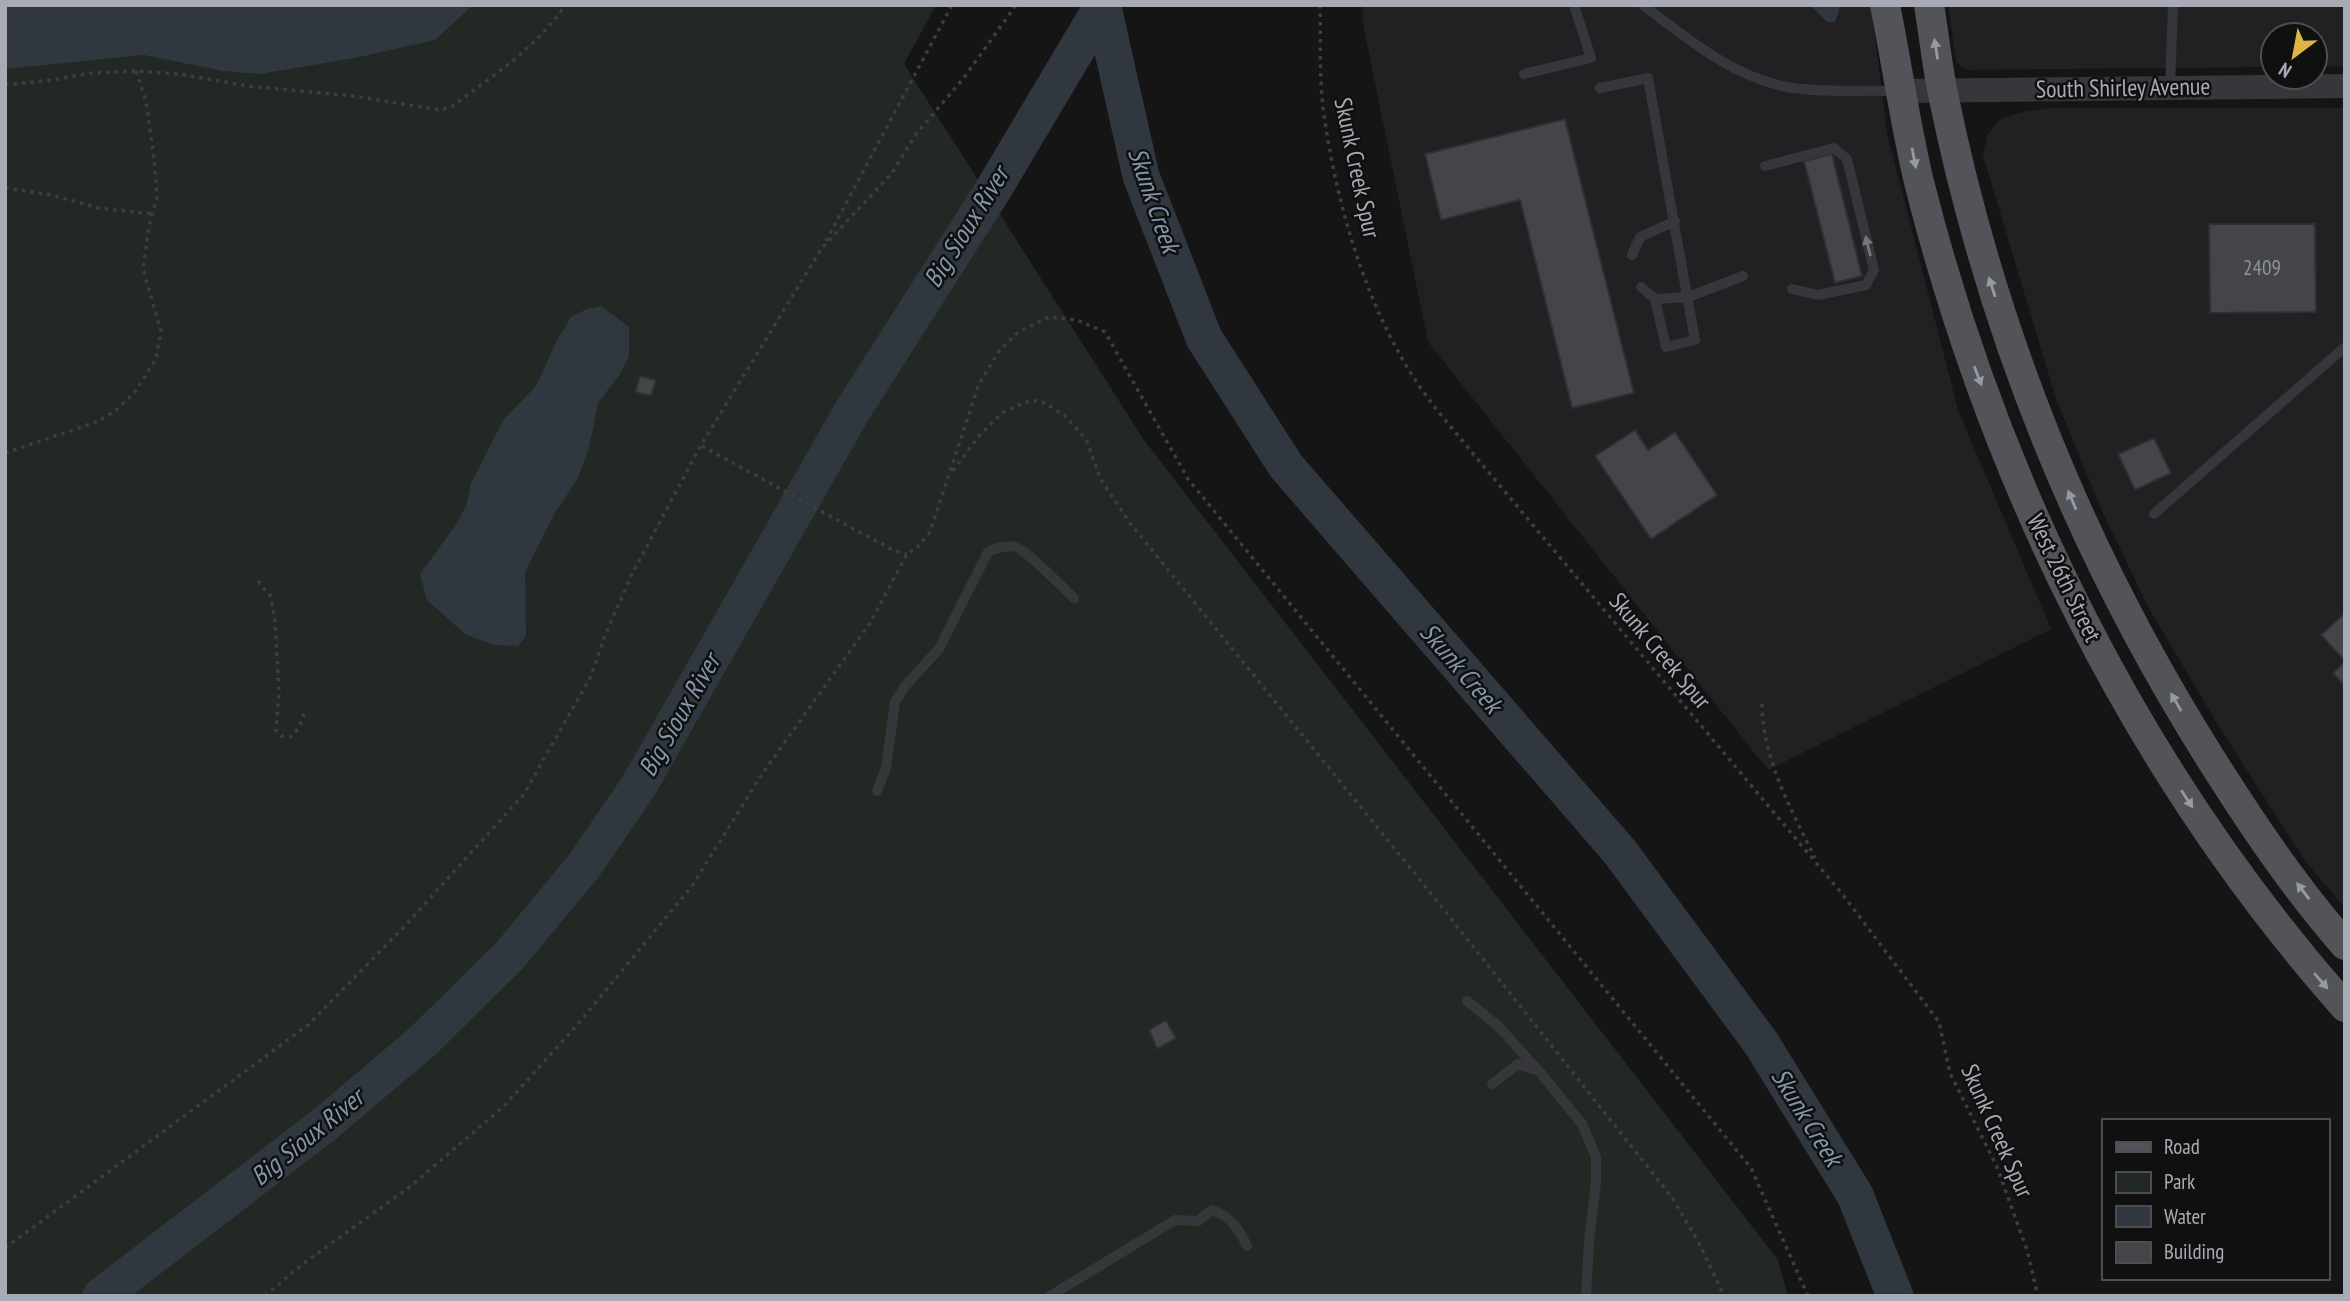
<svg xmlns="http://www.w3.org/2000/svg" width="2350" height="1301" font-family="'PT Sans Narrow',sans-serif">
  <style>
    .built { fill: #212123 }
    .green { fill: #222823 }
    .water { fill: #30373e }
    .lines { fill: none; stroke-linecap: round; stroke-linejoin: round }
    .river { stroke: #30373e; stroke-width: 37 }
    .building { fill: #444549; stroke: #2f2f32; stroke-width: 2 }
    .path { stroke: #3c3e42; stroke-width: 3.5; stroke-dasharray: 3.5 5; stroke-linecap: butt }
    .service { stroke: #36373b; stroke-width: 10 }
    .tertiary { stroke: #36373b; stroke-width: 24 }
    .primary { stroke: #53545a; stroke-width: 30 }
    .oneway { fill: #979aa3 }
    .oneway2 { fill: #75777e }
    .labels { text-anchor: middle; stroke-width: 5; stroke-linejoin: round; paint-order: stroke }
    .number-label { font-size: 21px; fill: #8f929a }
    .street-label { font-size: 24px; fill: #a8abb5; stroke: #101011 }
    .water-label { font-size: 26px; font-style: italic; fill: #8396ac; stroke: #101011 }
  </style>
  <rect width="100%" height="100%" fill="#151516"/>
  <!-- built -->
  <path class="built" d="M1363,5H1871L1887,133L1958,410L2051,629L1768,770L1428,342L1363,24Z
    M1948,5H2345V66L2315,67V35H2273V67L1968,70L1961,67L1956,60Z
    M2048,108H2345V908L2305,861L2218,725L2147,605L2102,511L2056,399L1983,155L1987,135L1999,120L2018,113Z"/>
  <!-- green -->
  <path class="green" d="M5,5H936L904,64L1144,440L1778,1260L1788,1296H5Z"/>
  <!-- water -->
  <path class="water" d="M5,5H473L435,40L360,57L260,74L223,71L144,55L5,69Z
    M1812,5H1841L1835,22H1827L1812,7Z
    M601,306L629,327V357L620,374L598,403L589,448L578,478L555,513L525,572L526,636L518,646L493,645L465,634L427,600L420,574L455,526L466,506L471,483L504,419L536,386L557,340L571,317L587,309Z"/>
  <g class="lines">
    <!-- river -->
    <path class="river" d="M1103,7L1141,176L1204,338L1286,466L1620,852L1761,1043L1855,1195L1895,1296
      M101,1296L325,1124L423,1041L510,955L583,867L638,787L851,413L993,190L1103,5"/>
  </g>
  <!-- building -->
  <path class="building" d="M1565,119L1634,393L1572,408L1520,200L1441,220L1425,154Z
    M1832,154L1862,276L1835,283L1804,161Z
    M2209,224H2315L2316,312L2210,313Z
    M640,376L656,380L651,396L635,392Z
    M1635,430L1648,450L1675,432L1717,495L1651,539L1595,456Z
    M2154,438L2171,473L2135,490L2118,454Z
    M2345,613V661L2321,635Z
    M2345,662V686L2333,673Z
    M1166,1020L1176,1038L1157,1049L1149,1030Z"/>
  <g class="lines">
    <!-- path -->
    <path class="path" d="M1320,5C1321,39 1319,74 1323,107C1335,200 1366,309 1420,387C1435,409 1453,429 1470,450L1843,895L1939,1022L1950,1073L1997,1167L2027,1250L2038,1296
      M5,85L52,80L92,73L136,71L179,74L248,86L353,96L441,110L453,106C492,76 538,47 565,5
      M5,188L52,195L98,208L153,214
      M826,241L952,5
      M702,446L850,527L895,551L907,554
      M5,453L99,421L116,410L135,392L156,359L161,331L143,269L149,226L157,198L154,158L146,101L136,71
      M953,471L978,437L1003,412L1031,400L1045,403L1065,416L1086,439L1101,480L1130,523L1433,896L1673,1199L1700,1245L1724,1296
      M258,581L271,597L275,622L279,691L276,730L281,736L290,737L299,728L305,711
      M1762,704C1763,760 1791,809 1815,858
      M5,1248L308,1025L403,928L524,794L590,678L606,633L633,572L701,445L822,248L892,173L916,134L963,79L1016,5
      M265,1296L304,1263L411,1186L504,1106L578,1024L692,886L762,774L870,623L907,554L916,549L930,532L979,384L999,351L1018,332L1049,317L1077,320L1105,332L1188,479L1751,1168L1808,1296"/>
    <!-- service -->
    <path class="service" d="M1643,5C1688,39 1731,76 1787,87C1817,93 1864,90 1896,91
      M1524,74L1591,58L1574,5
      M1600,88L1648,78L1695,340L1666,347L1655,299
      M2170,88L2173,5
      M1765,166L1834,148L1847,159L1874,270L1866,285L1818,295L1792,289
      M1632,255L1640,237L1675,221
      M1641,287L1655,299L1688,297L1743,276
      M2154,514L2345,347
      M877,791L886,768L895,702L905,686L939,649L988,552C995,548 1007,545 1015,547C1028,550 1062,588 1074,598
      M1467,1001L1498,1026L1537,1069
      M1492,1084L1518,1064L1539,1071L1582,1124L1596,1157V1182L1589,1241L1586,1296
      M1050,1296L1175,1220L1198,1221L1212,1210C1230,1216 1239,1229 1247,1246"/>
    <!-- tertiary -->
    <path class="tertiary" d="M1902,91L2345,86"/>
    <!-- primary -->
    <path class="primary" d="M1885,5C1897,64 1905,124 1919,182C1995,484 2138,773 2345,1007
      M1929,5C1934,35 1937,65 1943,94C1991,330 2081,552 2209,756C2250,821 2294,887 2345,945"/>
  </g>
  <!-- one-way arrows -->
  <defs><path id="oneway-solid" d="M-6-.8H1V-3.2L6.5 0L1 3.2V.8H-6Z" transform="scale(1.75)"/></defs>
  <g class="oneway">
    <use href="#oneway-solid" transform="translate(1936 49) rotate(-99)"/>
    <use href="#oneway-solid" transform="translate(1914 158) rotate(79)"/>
    <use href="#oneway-solid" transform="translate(1992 287) rotate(-108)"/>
    <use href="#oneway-solid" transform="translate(1978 376) rotate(69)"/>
    <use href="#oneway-solid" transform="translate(2072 500) rotate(-113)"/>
    <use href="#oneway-solid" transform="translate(2176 702) rotate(-120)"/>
    <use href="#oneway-solid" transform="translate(2187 799) rotate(57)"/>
    <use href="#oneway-solid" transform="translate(2303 891) rotate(-127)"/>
    <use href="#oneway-solid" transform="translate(2321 981) rotate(49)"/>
  </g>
  <use class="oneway2" href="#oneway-solid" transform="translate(1868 246) rotate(-104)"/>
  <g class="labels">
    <!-- number labels -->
    <g class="number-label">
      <text x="2262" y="275">2409</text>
    </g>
    <!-- street labels -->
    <g class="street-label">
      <text transform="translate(2123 88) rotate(-1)" y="8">South Shirley Avenue</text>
      <text transform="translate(1357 168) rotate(78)" y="8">Skunk Creek Spur</text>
      <text transform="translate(2064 578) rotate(64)" y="8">West 26th Street</text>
      <text transform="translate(1660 651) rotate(50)" y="8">Skunk Creek Spur</text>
      <text transform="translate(1997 1131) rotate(66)" y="8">Skunk Creek Spur</text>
    </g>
    <!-- water labels -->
    <g class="water-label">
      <text transform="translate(1154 200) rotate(71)" y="9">Skunk Creek</text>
      <text transform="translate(966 227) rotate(-58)" y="9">Big Sioux River</text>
      <text transform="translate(1461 668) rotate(49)" y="9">Skunk Creek</text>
      <text transform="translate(679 715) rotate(-60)" y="9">Big Sioux River</text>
      <text transform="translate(1807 1117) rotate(58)" y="9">Skunk Creek</text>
      <text transform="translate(307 1137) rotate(-39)" y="9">Big Sioux River</text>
    </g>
  </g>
  <!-- border -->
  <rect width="2350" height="1301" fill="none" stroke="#a8abb5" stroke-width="14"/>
  <!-- legend -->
  <rect x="2102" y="1119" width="228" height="161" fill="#101011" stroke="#4d4e53" stroke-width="2"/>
  <rect x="2116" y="1142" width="35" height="10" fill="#53545a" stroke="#4d4e53" stroke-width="2"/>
  <text x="2164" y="1154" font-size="21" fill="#a8abb5">Road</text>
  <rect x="2116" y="1172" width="35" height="21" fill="#222823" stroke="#4d4e53" stroke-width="2"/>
  <text x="2164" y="1189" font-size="21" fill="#a8abb5">Park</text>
  <rect x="2116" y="1206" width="35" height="21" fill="#30373e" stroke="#4d4e53" stroke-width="2"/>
  <text x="2164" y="1224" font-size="21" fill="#a8abb5">Water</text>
  <rect x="2116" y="1242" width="35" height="21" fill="#444549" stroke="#4d4e53" stroke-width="2"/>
  <text x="2164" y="1259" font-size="21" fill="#a8abb5">Building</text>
  <!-- north arrow -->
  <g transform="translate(2294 56) rotate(212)"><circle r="33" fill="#101011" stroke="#4d4e53" stroke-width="2"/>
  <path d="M0-5L12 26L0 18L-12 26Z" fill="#ddb446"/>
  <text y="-10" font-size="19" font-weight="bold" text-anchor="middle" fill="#a8abb5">N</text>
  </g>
</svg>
